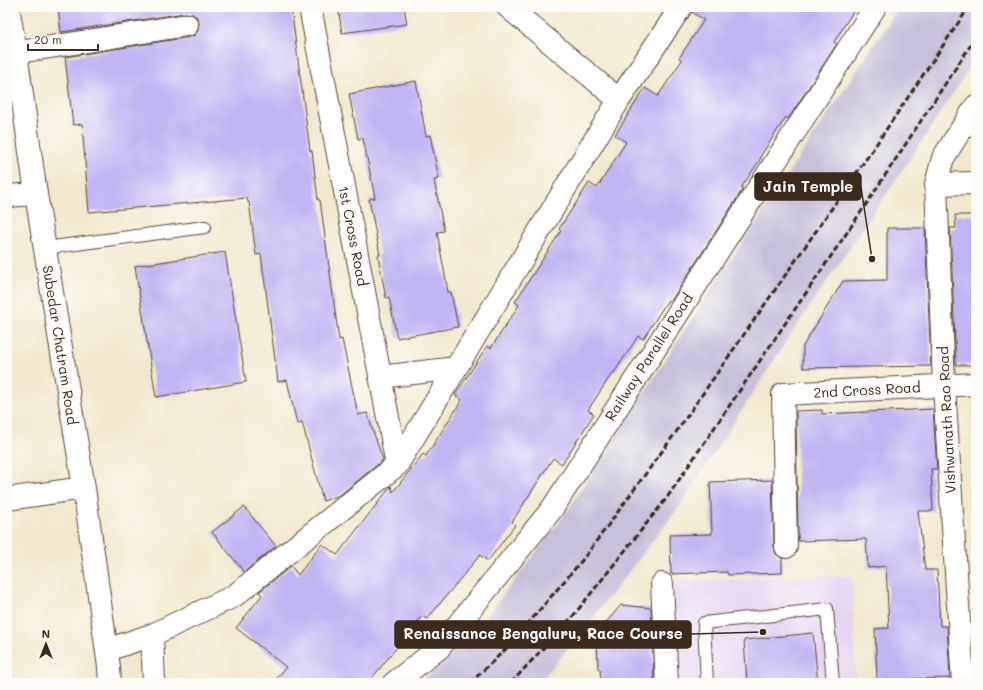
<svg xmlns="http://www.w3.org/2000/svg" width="983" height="690" font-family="Mali,sans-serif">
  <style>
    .built { fill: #e4d3f1 }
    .industrial { fill: #c6c0d9 }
    .building { fill: #c0b4f3 }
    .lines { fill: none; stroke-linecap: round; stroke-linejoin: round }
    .lane-casing { stroke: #564639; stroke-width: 14 }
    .street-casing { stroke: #564639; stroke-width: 24 }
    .secondary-casing { stroke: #564639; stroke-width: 24 }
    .lane { stroke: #fff; stroke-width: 12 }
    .street { stroke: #fff; stroke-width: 22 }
    .secondary { stroke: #fff; stroke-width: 22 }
    .rail { stroke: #3b2a1e; stroke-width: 3; stroke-dasharray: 6 3; stroke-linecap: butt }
    .labels { text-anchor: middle; stroke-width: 3.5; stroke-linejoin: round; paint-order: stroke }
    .street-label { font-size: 14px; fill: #3b2a1e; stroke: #fdfcf7 }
    .leader { fill: none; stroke: #3b2a1e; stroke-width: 1.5 }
    .callout-dot { fill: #3b2a1e; stroke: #fdfcf7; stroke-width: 1.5 }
    .callout { fill: #3b2a1e; stroke: #3b2a1e; stroke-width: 1.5 }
    .callout-label { font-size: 15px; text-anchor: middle; font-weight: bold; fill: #fff }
  </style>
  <rect width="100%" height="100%" fill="#fdfcf7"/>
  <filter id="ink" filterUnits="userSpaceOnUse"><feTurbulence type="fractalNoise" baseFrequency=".025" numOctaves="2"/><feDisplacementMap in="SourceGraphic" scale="8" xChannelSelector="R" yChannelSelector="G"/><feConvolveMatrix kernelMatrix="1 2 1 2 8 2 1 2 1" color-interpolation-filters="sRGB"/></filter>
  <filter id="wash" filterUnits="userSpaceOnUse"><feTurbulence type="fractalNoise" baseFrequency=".012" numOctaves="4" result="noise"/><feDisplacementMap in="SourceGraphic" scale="16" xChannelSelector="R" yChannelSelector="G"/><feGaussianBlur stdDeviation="0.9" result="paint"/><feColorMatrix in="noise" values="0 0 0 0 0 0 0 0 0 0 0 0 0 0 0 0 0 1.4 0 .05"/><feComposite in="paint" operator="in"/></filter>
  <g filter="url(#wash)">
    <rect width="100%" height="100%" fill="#f1e8cf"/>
    <!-- built -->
    <path class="built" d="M852,575L856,683H675L670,581Z"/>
    <!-- industrial -->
    <path class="industrial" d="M899,7H976V58L918,147L789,337L679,507L582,632L539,683H419L432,673L490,612L566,513L720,276Z"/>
    <g id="blocks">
      <!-- building -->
      <path class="building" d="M58,7H291L310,151H312L318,200H320L339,340L342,339L358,415L367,413L383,460L340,495L323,501L302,422L297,424L287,380L278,382L261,254L256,255L249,202H248L247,198L89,212L82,124L73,125L65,57L189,37L195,35L198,30L199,23L197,17L192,14L185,13L62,32H61Z
        M338,7H404L407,24L342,33Z
        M693,7H856L834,42L837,44L788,119L786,117L760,157L761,158L741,188L743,189L671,301L668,300L643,339L638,336L614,373L613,372L588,410L594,414L562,464L553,458L512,522L515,525L488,561L480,555L427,619L422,616L368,683H273L286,667L236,628L262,595L259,592L291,566L298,575L322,544L337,555L391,486L393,492L423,454L426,456L462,400L455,395L487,346L491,348L519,305L515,302L561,231L559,229L589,183L597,188L626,142L615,135L645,88L658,96L682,60L679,58L704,20L692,12Z
        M416,81L426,136L430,135L439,179L434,180L444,231L437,232L448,292H451L458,327L397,338L389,297L386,298L378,255H380L369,199L375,198L363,138L358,139L349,94Z
        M955,215H976V365H956L950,228H956Z
        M887,228H925L931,366L803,368V346L843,281L887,280Z
        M225,252L246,382L156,397L135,266Z
        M933,409L937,469H931L933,511H918L925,570H937L940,626H947L950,678L877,680L875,629L889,628L886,566L868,568L866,539L798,541L796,411L822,410V414Z
        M772,480L774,547L776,554L782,558V573L728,575L727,572L671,574L670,535L712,534L710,482Z
        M244,507L276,546L244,572L212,532Z
        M621,605L651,608L654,683H601L600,669H598L597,633Z
        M813,633L818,683H747L744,640Z"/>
    </g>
  </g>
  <g filter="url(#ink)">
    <use href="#blocks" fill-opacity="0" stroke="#564639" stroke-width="1"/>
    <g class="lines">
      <!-- lane casing -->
      <g class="lane-casing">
        <path id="lane" d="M45,248L205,227
          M707,683L704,623L827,609L833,683"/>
      </g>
      <!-- street casing -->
      <g class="street-casing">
        <path id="street" d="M310,7L397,465
          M508,7L619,100
          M7,54L187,25
          M936,184L976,183
          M7,196L36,194
          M380,377L456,368
          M786,547L783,394L976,384
          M662,584L667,683
          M152,635L154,683
          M107,650L152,635L234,596L397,465L619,100L681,7
          M394,683L439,648L552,509L875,7
          M963,683L944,386L936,184L943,158L976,106"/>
      </g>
      <!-- secondary casing -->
      <g class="secondary-casing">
        <path id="secondary" d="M8,7L16,52L36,194L84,488L109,667L110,683
          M7,499L84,488"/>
      </g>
      <!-- lane -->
      <use href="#lane" class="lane"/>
      <!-- street -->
      <use href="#street" class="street"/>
      <!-- secondary -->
      <use href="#secondary" class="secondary"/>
      <!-- rail -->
      <path class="rail" d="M470,683L508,647L584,558L674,435L871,152L969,7
        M511,683L573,616L666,499L863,209L976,37"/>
    </g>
  </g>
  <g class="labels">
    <!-- street labels -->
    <g class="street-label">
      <text transform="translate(353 236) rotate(79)" y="5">1st Cross Road</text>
      <text transform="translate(60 345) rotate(81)" y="5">Subedar Chatram Road</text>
      <text transform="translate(649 357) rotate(-57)" y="5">Railway Parallel Road</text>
      <text transform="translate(867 390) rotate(-3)" y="5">2nd Cross Road</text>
      <text transform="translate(947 420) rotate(-93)" y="5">Vishwanath Rao Road</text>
    </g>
  </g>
  <!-- callouts -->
  <path class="leader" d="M872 259L861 187M763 632L691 634"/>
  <g class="callout-dot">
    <circle cx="872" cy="259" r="4"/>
    <circle cx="763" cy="632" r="4"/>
  </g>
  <g class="callout">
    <rect x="755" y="173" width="106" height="27" rx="4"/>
    <rect x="395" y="621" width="296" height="27" rx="4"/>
  </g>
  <g class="callout-label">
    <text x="808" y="192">Jain Temple</text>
    <text x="543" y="639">Renaissance Bengaluru, Race Course</text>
  </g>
  <!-- margin -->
  <rect width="983" height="690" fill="none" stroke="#fdfcf7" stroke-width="24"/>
  <!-- north arrow -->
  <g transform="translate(46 644)" stroke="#fdfcf7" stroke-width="3" paint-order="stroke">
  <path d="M0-3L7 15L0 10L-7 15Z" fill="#3b2a1e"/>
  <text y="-6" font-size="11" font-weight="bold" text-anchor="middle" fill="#3b2a1e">N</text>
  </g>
  <!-- scale -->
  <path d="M28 44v6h70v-6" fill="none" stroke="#3b2a1e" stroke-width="2"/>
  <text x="34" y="44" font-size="12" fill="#3b2a1e" stroke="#fdfcf7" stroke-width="3" paint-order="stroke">20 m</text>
</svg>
